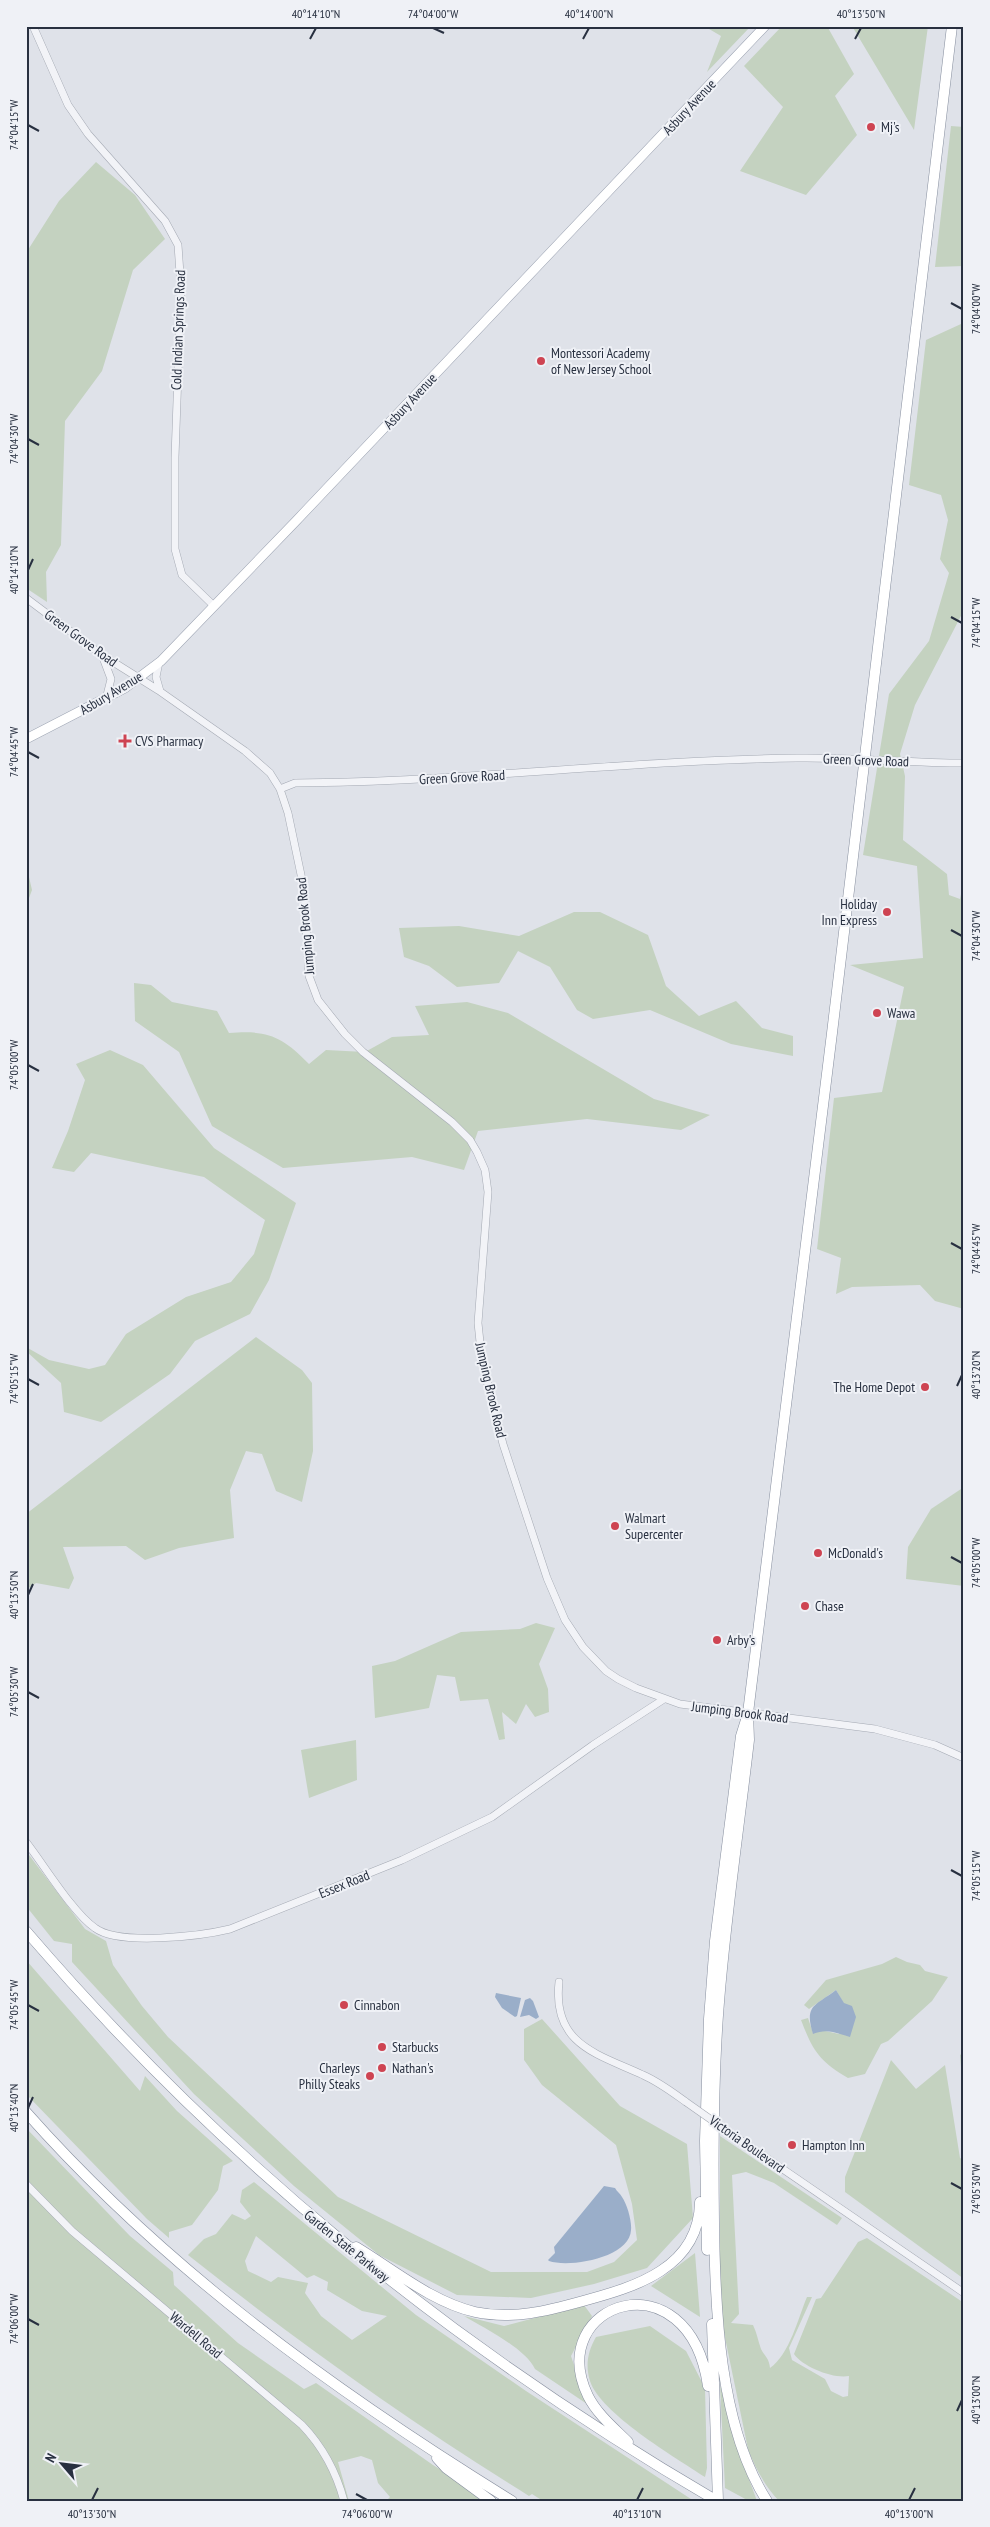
<svg xmlns="http://www.w3.org/2000/svg" width="990" height="2527" font-family="'PT Sans Narrow',sans-serif">
  <style>
    .green { fill: #c4d2c0; fill-rule: evenodd }
    .water { fill: #9aaec9 }
    .lines { fill: none; stroke-linecap: round; stroke-linejoin: round }
    .minor-casing { stroke: #a4a9b3; stroke-width: 8 }
    .major-casing { stroke: #9fa6b4; stroke-width: 10 }
    .highway-casing { stroke: #878f9f; stroke-width: 11 }
    .minor { stroke: #f2f3f7; stroke-width: 7 }
    .major { stroke: #fff; stroke-width: 9 }
    .highway { stroke: #fff; stroke-width: 10 }
    .minor-bridge-casing { stroke: #a4a9b3; stroke-width: 8; stroke-linecap: butt }
    .minor-bridge { stroke: #f2f3f7; stroke-width: 7 }
    .ticks { fill: none; stroke: #283040; stroke-width: 2 }
    .poi-dot { fill: #ce4452; stroke: #eff1f6; stroke-width: 2 }
    .labels { text-anchor: middle; stroke-width: 4; stroke-linejoin: round; paint-order: stroke }
    .street-label { font-size: 14px; fill: #283040; stroke: #eff1f6 }
    .poi-label { font-size: 14px; fill: #283040; stroke: #eff1f6; text-anchor: start }
    .neatline { fill: none; stroke: #283040; stroke-width: 2 }
    .ticks-label { font-size: 12px; text-anchor: middle; fill: #283040 }
  </style>
  <rect width="100%" height="100%" fill="#dfe2e9"/>
  <!-- green -->
  <path class="green" d="M704,26H751L707,72L721,36Z
    M782,26H827L854,74L835,96L857,135L806,195L740,171L783,107L744,66Z
    M852,26H928L914,130Z
    M951,126L964,127V266L935,267Z
    M96,162L135,195L165,239L133,270L102,371L65,421L61,545L46,572L47,602L26,588V253L59,201Z
    M962,314H964V610L915,705L900,754L905,776L903,840L947,874L949,895L960,899L964,880V1309L935,1301L920,1285L852,1287L836,1294L841,1258L817,1249L834,1098L882,1092L904,987L850,965L923,958L917,866L863,855L889,694L929,641L949,573L940,559L948,520L941,495L909,485L926,340L961,324Z
    M26,864L32,890L26,906Z
    M574,912H600L648,935L666,986L699,1016L736,1001L762,1028L793,1036V1056L731,1044L650,1010L593,1019L577,1010L550,967L518,951L499,983L457,987L429,966L404,957L399,928L459,926L519,936Z
    M134,983L151,985L172,1002L217,1011L229,1033C268,1030 282,1036 309,1064L326,1050L365,1052L392,1037L429,1035L415,1006L467,1002L508,1013L654,1099L710,1115L681,1130L587,1119L478,1131L464,1170L412,1157L283,1168L212,1126L179,1052L135,1021Z
    M110,1050L143,1065L214,1148L296,1203L269,1280L250,1314L195,1341L170,1374L101,1422L64,1412L61,1383L26,1351V1347L49,1360L89,1369L105,1365L126,1334L186,1297L231,1282L254,1254L265,1220L204,1177L91,1153L74,1172L52,1168L68,1131L85,1080L76,1064Z
    M256,1337L302,1370L312,1383L313,1451L302,1502L276,1491L262,1454L246,1451L230,1490L234,1538L179,1548L145,1560L126,1546L63,1547L74,1578L69,1589L36,1583L26,1590V1514Z
    M964,1487V1586L906,1579L908,1547L931,1509Z
    M536,1623L555,1628L539,1664L548,1689L549,1712L535,1717L526,1704L516,1724L502,1712L505,1739L499,1740L488,1699L460,1701L455,1677L437,1675L429,1708L375,1718L372,1666L395,1661L461,1632L520,1629Z
    M356,1740L357,1780L309,1798L301,1750Z
    M26,1851L85,1929L106,1941L113,1965L142,2006L168,2037L338,2197L491,2272H587L614,2262L637,2240L632,2204L616,2145L542,2085L524,2060V2029L542,2019L620,2106L687,2144L693,2218L647,2268L594,2284L531,2298L457,2295L379,2255L294,2186L194,2094L72,1962V1944L54,1941L26,1906Z
    M896,1957L907,1962L920,1965L925,1971L948,1977L932,2001L888,2041L881,2044L865,2074L848,2078C819,2061 813,2051 801,2020L808,2018L813,2033L821,2030L839,2034L844,2004L836,1990L809,2009L804,2005L826,1980L882,1964Z
    M26,1960L140,2091L145,2076L177,2111L233,2161L223,2166L218,2190L192,2225L169,2232V2238L147,2219L26,2094Z
    M964,2052V2102L960,2055Z
    M891,2060L916,2089L945,2065L960,2158L964,2160V2279L845,2192V2177Z
    M26,2128L130,2236L173,2272L174,2285L238,2343L304,2389L316,2383L433,2465L491,2501H386L390,2497L378,2483L372,2460L361,2456L338,2462L349,2501H26Z
    M720,2136L842,2218L837,2225L774,2183L746,2172L732,2175L739,2314L731,2323L753,2325C757,2333 758,2341 761,2349C765,2357 769,2358 770,2368C790,2354 798,2318 807,2297H812L789,2348L792,2360L825,2379L831,2391L843,2397L848,2396L849,2376C833,2379 803,2367 794,2354L816,2299L821,2298L858,2242L867,2238L964,2303V2501H779C765,2486 755,2468 748,2449L723,2328L720,2276Z
    M254,2182L416,2315L526,2391L694,2501H543L532,2494L529,2496C410,2422 298,2342 188,2255L204,2239L216,2234L232,2214L245,2220L251,2216L240,2202L242,2190ZM256,2236L307,2278L314,2275L328,2282L327,2290L362,2311L387,2316L352,2340L321,2316L305,2293L308,2283L278,2277L271,2282L248,2271L245,2261Z
    M695,2253L700,2317L651,2286Z
    M584,2305L592,2316L571,2356L587,2404L535,2369C525,2348 484,2328 464,2316L504,2326Z
    M650,2326L686,2351L705,2388L707,2468L705,2477C676,2458 600,2413 590,2381C585,2365 588,2351 596,2337Z
    M720,2385L738,2449L757,2501H749L725,2488Z"/>
  <!-- water -->
  <path class="water" d="M836,1990L844,2003L852,2006L856,2017L850,2037C836,2033 827,2028 813,2034C804,2005 815,2006 836,1990Z
    M496,1993L521,1998L517,2016L515,2017L502,2008L495,1997Z
    M530,1998L533,2001L539,2017L536,2019L529,2015L520,2017L525,2000Z
    M604,2186L615,2188C617,2192 620,2193 622,2197C627,2204 632,2221 631,2230C630,2258 569,2268 549,2261L548,2260L555,2253L554,2247Z"/>
  <g class="lines">
    <!-- minor casing -->
    <g class="minor-casing">
      <path id="minor" d="M33,26L68,105L88,134L165,221L178,245L181,288L175,457V549L182,575L214,606
        M26,598L102,655L158,690L245,751L270,773L280,789L288,813L304,889L309,976L318,1000L345,1034L363,1052L452,1122L470,1140L477,1152L485,1170L488,1192L478,1323L482,1361L503,1444L547,1578L565,1620L583,1647L606,1671L618,1679L636,1688L680,1704L875,1729L935,1745L964,1758
        M102,655L111,679L106,699
        M159,662L156,677L160,691
        M280,789L295,783C462,782 630,760 797,758C853,757 908,763 964,763
        M26,1842C44,1865 73,1913 95,1928C119,1946 201,1936 230,1929L402,1860L492,1817L593,1745L664,1699
        M559,1982C552,2045 598,2054 643,2075C659,2082 672,2092 686,2102
        M733,2135L964,2293
        M26,2184L72,2231L302,2425C323,2447 336,2471 344,2501"/>
    </g>
    <!-- major casing -->
    <g class="major-casing">
      <path id="major" d="M26,739L125,688L161,661L296,521L765,26"/>
    </g>
    <!-- highway casing -->
    <g class="highway-casing">
      <path id="highway" d="M26,1931C225,2163 453,2347 717,2501
        M26,2112C165,2269 334,2391 512,2501
        M356,2247C394,2270 432,2302 475,2312C513,2320 547,2311 583,2301C635,2287 699,2268 700,2202
        M707,2250L705,2141L709,2019L715,1941L741,1736L746,1720
        M712,2324L718,2501
        M628,2442C614,2428 597,2414 588,2396C543,2302 689,2254 708,2386
        M437,2458L446,2468L491,2501
        M767,2501C719,2426 715,2309 714,2222C713,2149 713,2075 719,2002C726,1914 739,1827 749,1740L748,1713L832,1033L952,26"/>
    </g>
    <!-- minor -->
    <use href="#minor" class="minor"/>
    <!-- major -->
    <use href="#major" class="major"/>
    <!-- highway -->
    <use href="#highway" class="highway"/>
    <!-- minor-bridge casing -->
    <g class="minor-bridge-casing">
      <path id="minor-bridge" d="M686,2102L733,2135"/>
    </g>
    <!-- minor-bridge -->
    <use href="#minor-bridge" class="minor-bridge"/>
  </g>
  <!-- ticks -->
  <path class="ticks" d="M433,28L444,33M310,39L316,28M583,39L589,28M855,39L861,28M28,125L39,131M951,303L962,309M28,439L39,445M28,570L33,559M951,617L962,623M28,752L39,758M951,930L962,936M28,1065L39,1071M951,1243L962,1249M28,1379L39,1385M957,1386L962,1375M951,1557L962,1563M28,1595L33,1584M28,1692L39,1698M951,1870L962,1876M28,2005L39,2011M28,2108L33,2097M951,2183L962,2189M28,2319L39,2325M957,2411L962,2400M356,2494L367,2500M92,2500L98,2488M637,2500L643,2488M909,2500L915,2488"/>
  <!-- markers -->
  <g class="poi-dot">
    <circle cx="871" cy="127" r="5"/>
    <circle cx="541" cy="361" r="5"/>
    <path d="M122.5 733.5h5v5h5v5h-5v5h-5v-5h-5v-5h5z"/>
    <circle cx="887" cy="912" r="5"/>
    <circle cx="877" cy="1013" r="5"/>
    <circle cx="925" cy="1387" r="5"/>
    <circle cx="615" cy="1526" r="5"/>
    <circle cx="818" cy="1553" r="5"/>
    <circle cx="805" cy="1606" r="5"/>
    <circle cx="717" cy="1640" r="5"/>
    <circle cx="344" cy="2005" r="5"/>
    <circle cx="382" cy="2047" r="5"/>
    <circle cx="382" cy="2068" r="5"/>
    <circle cx="370" cy="2076" r="5"/>
    <circle cx="792" cy="2145" r="5"/>
  </g>
  <g class="labels">
    <!-- street labels -->
    <g class="street-label">
      <text transform="translate(689 107) rotate(-47)" y="5">Asbury Avenue</text>
      <text transform="translate(178 330) rotate(-88)" y="5">Cold Indian Springs Road</text>
      <text transform="translate(410 401) rotate(-47)" y="5">Asbury Avenue</text>
      <text transform="translate(81 638) rotate(36)" y="5">Green Grove Road</text>
      <text transform="translate(111 693) rotate(-31)" y="5">Asbury Avenue</text>
      <text transform="translate(866 760) rotate(2)" y="5">Green Grove Road</text>
      <text transform="translate(462 777) rotate(-3)" y="5">Green Grove Road</text>
      <text transform="translate(305 926) rotate(-95)" y="5">Jumping Brook Road</text>
      <text transform="translate(491 1390) rotate(77)" y="5">Jumping Brook Road</text>
      <text transform="translate(740 1712) rotate(7)" y="5">Jumping Brook Road</text>
      <text transform="translate(344 1884) rotate(-22)" y="5">Essex Road</text>
      <text transform="translate(747 2144) rotate(35)" y="5">Victoria Boulevard</text>
      <text transform="translate(347 2246) rotate(39)" y="5">Garden State Parkway</text>
      <text transform="translate(196 2335) rotate(40)" y="5">Wardell Road</text>
    </g>
    <!-- poi labels -->
    <g class="poi-label">
      <text x="881" y="132">Mj's</text>
      <text x="551" y="358">Montessori Academy<tspan x="551" dy="16">of New Jersey School</tspan></text>
      <text x="135" y="746">CVS Pharmacy</text>
      <text x="877" y="909" text-anchor="end">Holiday<tspan x="877" dy="16">Inn Express</tspan></text>
      <text x="887" y="1018">Wawa</text>
      <text x="915" y="1392" text-anchor="end">The Home Depot</text>
      <text x="625" y="1523">Walmart<tspan x="625" dy="16">Supercenter</tspan></text>
      <text x="828" y="1558">McDonald's</text>
      <text x="815" y="1611">Chase</text>
      <text x="727" y="1645">Arby's</text>
      <text x="354" y="2010">Cinnabon</text>
      <text x="392" y="2052">Starbucks</text>
      <text x="360" y="2073" text-anchor="end">Charleys<tspan x="360" dy="16">Philly Steaks</tspan></text>
      <text x="392" y="2073">Nathan's</text>
      <text x="802" y="2150">Hampton Inn</text>
    </g>
  </g>
  <!-- border -->
  <rect width="990" height="2527" fill="none" stroke="#eff1f6" stroke-width="55"/>
  <!-- north arrow -->
  <g transform="translate(62 2464) rotate(298)" stroke="#eff1f6" stroke-width="4" paint-order="stroke">
  <path d="M0-4L9 19L0 12L-9 19Z" fill="#283040"/>
  <text y="-8" font-size="14" font-weight="bold" text-anchor="middle" fill="#283040">N</text>
  </g>
  <rect x="28" y="28" width="934" height="2472" class="neatline"/>
  <g class="ticks-label">
    <text x="316" y="18">40°14'10"N</text>
    <text x="433" y="18">74°04'00"W</text>
    <text x="589" y="18">40°14'00"N</text>
    <text x="861" y="18">40°13'50"N</text>
    <text transform="translate(14 125) rotate(-90)" y="4">74°04'15"W</text>
    <text transform="translate(976 309) rotate(-90)" y="4">74°04'00"W</text>
    <text transform="translate(14 439) rotate(-90)" y="4">74°04'30"W</text>
    <text transform="translate(14 570) rotate(-90)" y="4">40°14'10"N</text>
    <text transform="translate(976 623) rotate(-90)" y="4">74°04'15"W</text>
    <text transform="translate(14 752) rotate(-90)" y="4">74°04'45"W</text>
    <text transform="translate(976 936) rotate(-90)" y="4">74°04'30"W</text>
    <text transform="translate(14 1065) rotate(-90)" y="4">74°05'00"W</text>
    <text transform="translate(976 1249) rotate(-90)" y="4">74°04'45"W</text>
    <text transform="translate(976 1375) rotate(-90)" y="4">40°13'20"N</text>
    <text transform="translate(14 1379) rotate(-90)" y="4">74°05'15"W</text>
    <text transform="translate(976 1563) rotate(-90)" y="4">74°05'00"W</text>
    <text transform="translate(14 1595) rotate(-90)" y="4">40°13'50"N</text>
    <text transform="translate(14 1692) rotate(-90)" y="4">74°05'30"W</text>
    <text transform="translate(976 1876) rotate(-90)" y="4">74°05'15"W</text>
    <text transform="translate(14 2005) rotate(-90)" y="4">74°05'45"W</text>
    <text transform="translate(14 2108) rotate(-90)" y="4">40°13'40"N</text>
    <text transform="translate(976 2189) rotate(-90)" y="4">74°05'30"W</text>
    <text transform="translate(14 2319) rotate(-90)" y="4">74°06'00"W</text>
    <text transform="translate(976 2400) rotate(-90)" y="4">40°13'00"N</text>
    <text x="92" y="2518">40°13'30"N</text>
    <text x="367" y="2518">74°06'00"W</text>
    <text x="637" y="2518">40°13'10"N</text>
    <text x="909" y="2518">40°13'00"N</text>
  </g>
</svg>
